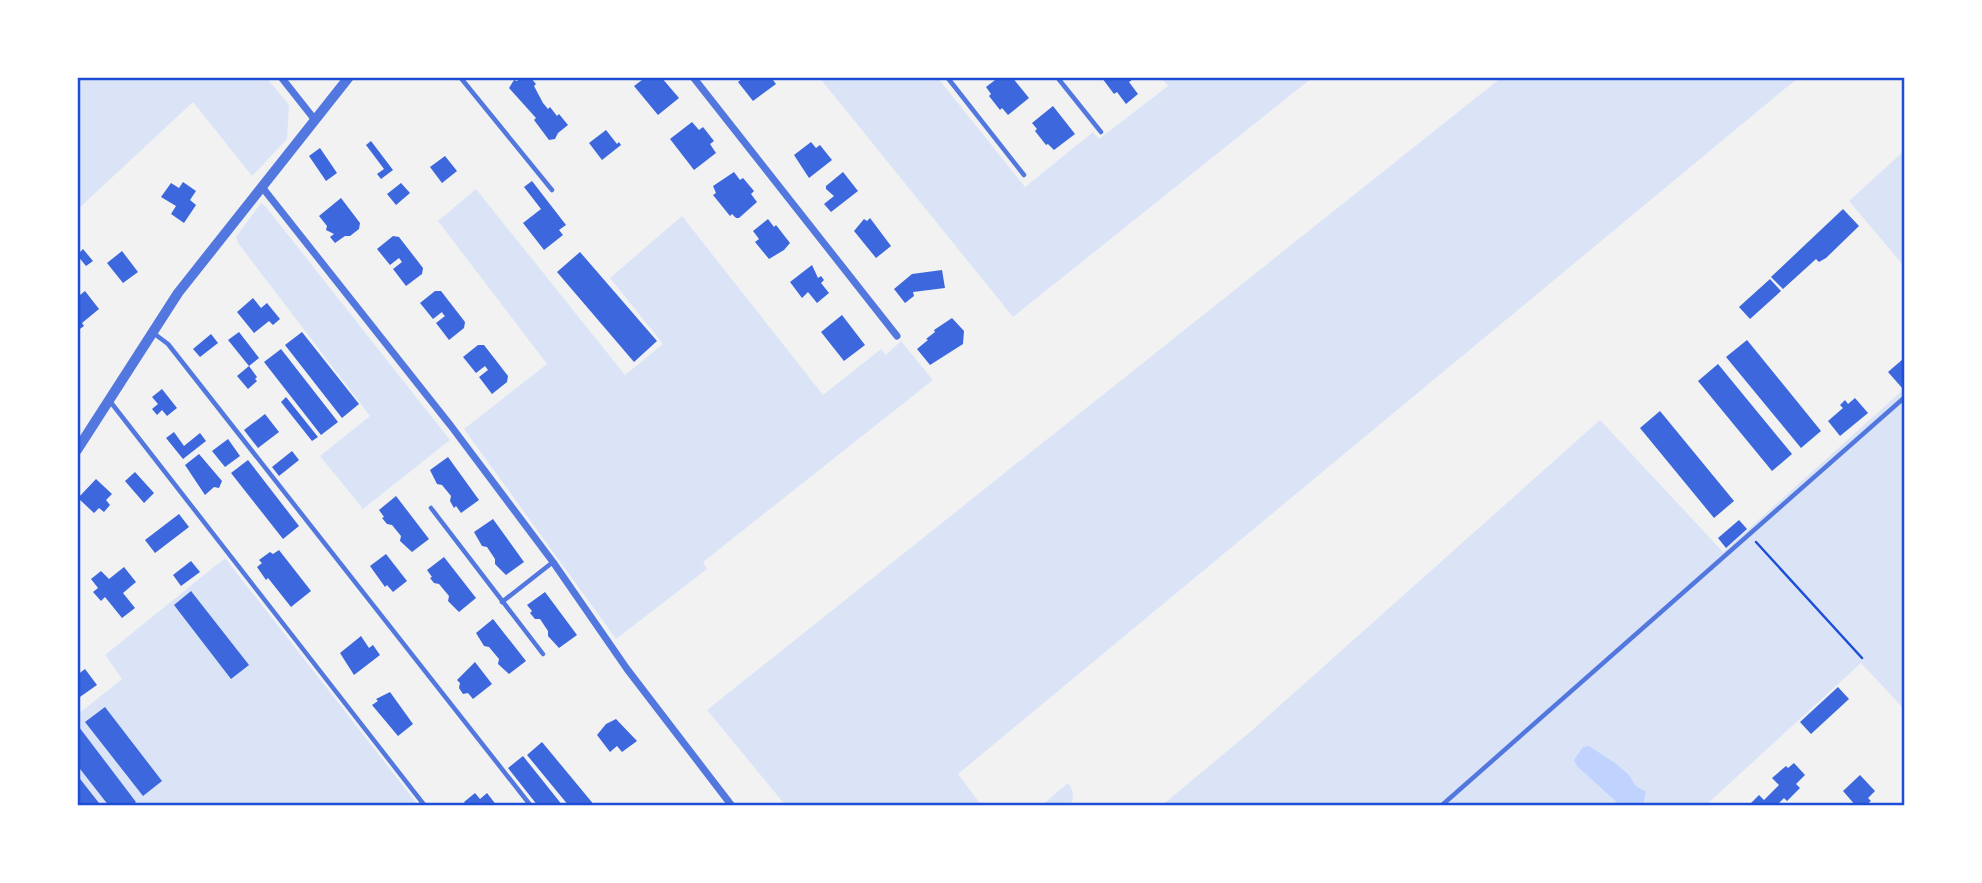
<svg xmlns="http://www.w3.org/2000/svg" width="1982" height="883" font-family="Literata,serif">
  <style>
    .green { fill: #dbe4f7 }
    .water { fill: #bfd3fe }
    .building { fill: #3d67dc }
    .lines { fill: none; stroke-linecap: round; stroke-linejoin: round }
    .path { stroke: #1d4ed8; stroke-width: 2.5 }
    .service { stroke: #5277de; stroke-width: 4.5 }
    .minor { stroke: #5277de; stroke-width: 7 }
    .tertiary { stroke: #5277de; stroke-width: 10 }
    .neatline { fill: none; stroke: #1d4ed8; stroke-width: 2.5 }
  </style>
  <rect width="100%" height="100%" fill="#f2f2f2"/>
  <!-- green -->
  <path class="green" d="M77,77H266L289,105L287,139L252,176L193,102L77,210Z
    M819,77H937L1025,187L1093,132L1099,139L1168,86L1161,77H1313L1013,317Z
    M1502,77H1799L958,774L982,806H786L707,710Z
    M1905,150V263L1903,265L1849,201Z
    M476,189L625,375L663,344L610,278L682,216L823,395L881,349L886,355L901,341L933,380L703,562L707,569L616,639L464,429L547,364L438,221Z
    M261,203L266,207L450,440L363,509L320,456L370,416L238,243L236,237Z
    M1905,388V710L1861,663L1705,806H1161L1250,732L1600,420L1723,552Z
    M225,558L419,806H77V715L122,679L105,655Z
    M1068,783C1074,791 1075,798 1069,806H1041Z"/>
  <!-- water -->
  <path class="water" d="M1589,746L1615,763L1628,774L1636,786L1646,792L1643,804L1621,806L1577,766L1574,760L1583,747Z"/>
  <!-- building -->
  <path class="building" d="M522,77H530L536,84L534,86L543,103L548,109L550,107L557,116L559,114L568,125L558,133L555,139L549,140L534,120L536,118L509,88L514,80L517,81Z
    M646,77H661L679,98L658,115L634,86Z
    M744,77H777L773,80L776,84L753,101L738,82Z
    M999,77H1012L1029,98L1008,115L1002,108L1000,110L989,96L991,94L986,87Z
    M1103,77H1136L1129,82L1138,94L1126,104L1117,92L1114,94L1102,78Z
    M1053,106L1075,134L1054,150L1048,144L1046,145L1035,131L1037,129L1032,123Z
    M692,122L699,130L703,127L714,141L710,144L716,153L694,170L670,139Z
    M606,130L617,144L619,142L621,145L602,160L589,143Z
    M371,141L393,170L381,179L377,174L384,169L366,145Z
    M811,142L816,148L820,145L832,160L809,178L794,155Z
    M320,148L337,173L326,181L309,156Z
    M445,156L457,171L442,183L430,167Z
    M734,172L740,180L743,178L754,191L751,194L757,202L739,218H736L732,214L730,216L713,195L716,193L713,186Z
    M843,172L858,191L831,212L824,204L834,196L826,189V186Z
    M532,181L566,225L559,230L563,235L544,250L523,223L541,209L524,187Z
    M183,182L196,191L190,200L196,205L184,223L171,214L176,206L161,197L171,183L179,188Z
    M401,183L410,193L396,205L387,194Z
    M341,198L360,223L359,229L350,236H345L335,243L330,237L334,234L326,230L327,226L319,216Z
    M1843,209L1859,226L1826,258L1819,262L1816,259L1783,289L1771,277Z
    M870,218L891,246L876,258L854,231L864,219L867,221Z
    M768,219L774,227L776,225L790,243L784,250L769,259L755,242L759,239L753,231Z
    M393,236L399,237L423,268L422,274L406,286L393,269L402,262L399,258L390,265L377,249Z
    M83,249L93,261L86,266L77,255Z
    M122,251L138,272L123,283L107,263Z
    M580,252L657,341L634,362L557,272Z
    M812,265L818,278L821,276L824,280L821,283L829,293L817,303L808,292L802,298L790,282Z
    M942,270L945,288L913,292L914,296L905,303L894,289L912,274Z
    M1770,279L1781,291L1750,319L1739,307Z
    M77,291L80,295L85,291L99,309L82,323L84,326L77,331Z
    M435,291H441L465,322L464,328L449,340L436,323L445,316L443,314L442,312L433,319L420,303Z
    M253,298L261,308L267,303L280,319L273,325L269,321L254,333L237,312Z
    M842,315L865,345L844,361L821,332Z
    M952,318L964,331L963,344L930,365L917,349L928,340L926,339L935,332L934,330Z
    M239,332L259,358L249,366L257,377L255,379L257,381L248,389L237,376L249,366L228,340Z
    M302,332L359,404L342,418L285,345Z
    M211,334L218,343L200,357L193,349Z
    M1747,340L1821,431L1801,448L1726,357Z
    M478,345H484L508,376L507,382L492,394L479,377L488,370L485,366L476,373L463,357Z
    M281,349L338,422L321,435L264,362Z
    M1903,359L1905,361L1903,389L1888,372Z
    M1718,364L1792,454L1772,471L1698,381Z
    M162,389L177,408L167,416L162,410L157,415L152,409L158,404L152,397Z
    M286,397L318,437L312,441L281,402Z
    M1855,398L1868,413L1840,436L1828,421L1843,408L1840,405L1845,400L1848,404Z
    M1660,411L1734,501L1714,518L1640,428Z
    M265,414L279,432L258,448L244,430Z
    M174,432L184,446L200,433L206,441L183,459L166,438Z
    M228,439L240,456L225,467L212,451Z
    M292,451L299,460L279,476L272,467Z
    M199,454L222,481L219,488L214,487L205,495L185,465Z
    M448,457L479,500L461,513L456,506L454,508L450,501L451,496L442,485L437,484L430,470Z
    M248,460L299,526L283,539L231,473Z
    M135,472L154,493L144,503L125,481Z
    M96,479L112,494L106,500L110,505L104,512L99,508L94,513L78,498Z
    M396,496L429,539L412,552L400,541L401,536L392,525L387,524L382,518L384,517L379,510Z
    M179,514L189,527L155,553L145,540Z
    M493,519L524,562L506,575L495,564V559L487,547L482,546L474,532Z
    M1739,520L1747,529L1726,548L1718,538Z
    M279,550L311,591L291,607L268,578L266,580L257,567L262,563L259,560L270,552L273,554Z
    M386,554L407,581L393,592L387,585L385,587L370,566Z
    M444,557L476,598L459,612L448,601L449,596L439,584L434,583L430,578L432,577L427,570Z
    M191,561L200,572L181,586L173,575Z
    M124,567L136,582L123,593L135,608L122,618L105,597L101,601L93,592L98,588L91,579L101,571L109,579Z
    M191,591L249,665L231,679L174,605Z
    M545,592L577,635L559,648L548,636V631L540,619H535L530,613L532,611L527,605Z
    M493,619L526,661L509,674L498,664L499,659L489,647L484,646L476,633Z
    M361,636L369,648L373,645L380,655L354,675L340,653Z
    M475,662L492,684L473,699L468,693L463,694L459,688L460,683L457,680Z
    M85,669L97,685L77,699V675Z
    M1838,687L1849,699L1811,734L1800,722Z
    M390,692L413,724L398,736L372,705L378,701L376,699Z
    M105,707L162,781L143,796L85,722Z
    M616,719L637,741L622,752L617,746L610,752L597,735L606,724Z
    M79,727L136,802L131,806H109L77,765Z
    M542,742L595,806H569L527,755Z
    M523,756L563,806H538L508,768Z
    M1794,763L1805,775L1796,784L1800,788L1787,801L1784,798L1776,806H1748L1759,795L1764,800L1779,785L1772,778L1786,766L1788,768Z
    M77,775L99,803L96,806H77Z
    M1860,775L1875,791L1868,798L1871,801L1865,806H1856L1843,791Z
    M475,793L480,799L487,793L497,806H467L464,802Z"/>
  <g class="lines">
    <!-- path -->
    <path class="path" d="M1756,542L1862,658"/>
    <!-- service -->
    <path class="service" d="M460,77L552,190
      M947,77L1024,175
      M1057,77L1101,132
      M152,332L168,344L531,806
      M109,400L425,806
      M431,508L543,654
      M502,602L553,562
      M1441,806L1905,397"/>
    <!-- minor -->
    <path class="minor" d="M281,77L315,120
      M693,77L897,336
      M262,187L451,426L553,562L627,669L732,806"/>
    <!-- tertiary -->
    <path class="tertiary" d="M77,450L178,293L349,77"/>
  </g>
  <!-- border -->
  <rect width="1982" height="883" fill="none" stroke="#ffffff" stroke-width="158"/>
  <rect x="79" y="79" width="1824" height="725" class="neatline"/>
</svg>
